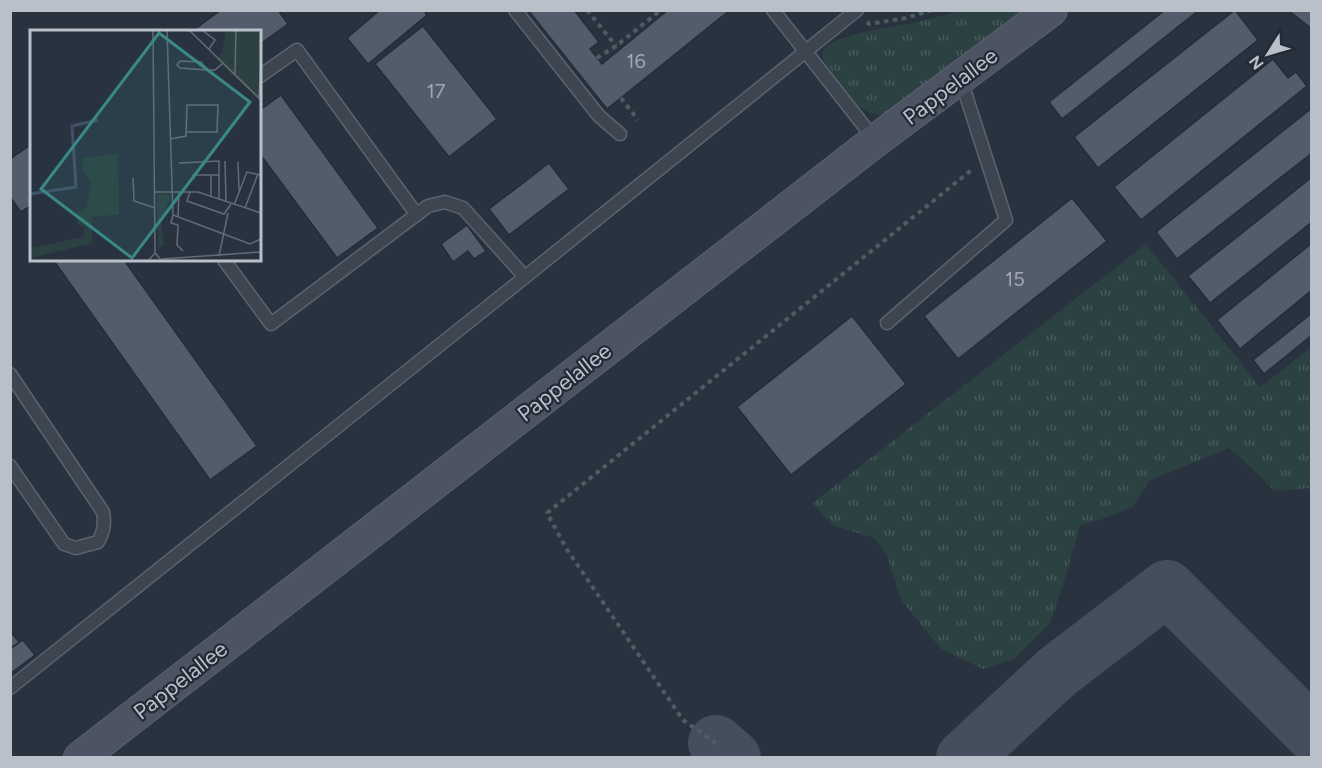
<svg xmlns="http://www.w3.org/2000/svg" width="1322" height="768" font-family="Figtree,sans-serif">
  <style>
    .grass { fill: url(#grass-tufts) }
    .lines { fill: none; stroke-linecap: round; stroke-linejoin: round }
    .taxiway { stroke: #444e5c; stroke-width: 56 }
    .building { fill: #535c6b; stroke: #242c38; stroke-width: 1.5 }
    .lane-casing { stroke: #5b636e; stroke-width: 15 }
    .secondary-casing { stroke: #5b636e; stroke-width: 34 }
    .path { stroke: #4b5e60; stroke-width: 4; stroke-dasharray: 4.5 4.5; stroke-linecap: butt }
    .lane { stroke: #3d4550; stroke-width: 12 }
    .secondary { stroke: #4c5463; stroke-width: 32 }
    .labels { text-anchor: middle; stroke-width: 4.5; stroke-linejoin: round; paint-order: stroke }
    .number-label { font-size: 20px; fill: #a0a7b2 }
    .street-label { font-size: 22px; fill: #bac0ca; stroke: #222a36 }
    .inset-river { fill: none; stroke: #415168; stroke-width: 3 }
    .inset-road { fill: none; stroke: #636b77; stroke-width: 1.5 }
    .view { fill: #3a8885; fill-opacity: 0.15; stroke: #3a8885; stroke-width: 3 }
    .inset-edge { fill: none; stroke: #bac0ca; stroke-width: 3 }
  </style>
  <defs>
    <pattern id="grass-tufts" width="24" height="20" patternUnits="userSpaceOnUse" patternTransform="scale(1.5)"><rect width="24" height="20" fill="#2c4142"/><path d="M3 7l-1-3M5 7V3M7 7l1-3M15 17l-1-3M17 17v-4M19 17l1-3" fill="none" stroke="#485b5c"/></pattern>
  </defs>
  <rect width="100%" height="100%" fill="#293340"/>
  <!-- grass -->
  <path class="grass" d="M962,11H1025L890,115C867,117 858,107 845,90C838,83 818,62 823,52C831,34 894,27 913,23C929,19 945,15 962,11Z
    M1146,244L1260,387L1311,348V488L1275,491L1241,458L1228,448L1149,481L1133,507L1102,519L1080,525L1067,572L1050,623L1014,659L983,669L941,649L901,600L887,555L874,538L832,525L813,503Z"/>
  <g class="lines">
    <!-- taxiway -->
    <path class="taxiway" d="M716,743L733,758
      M964,758L1057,672L1167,588L1312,733"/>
  </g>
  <!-- building -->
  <path class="building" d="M221,10H278L288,24L260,44V32H191Z
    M380,10H424L427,15L368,64L347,38Z
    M528,10H574L599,42L590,49L602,64L668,10H730L607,109Z
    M1165,10H1199L1062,119L1049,102Z
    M1235,10L1258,40L1098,168L1074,137Z
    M1288,10H1312V29Z
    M423,26L497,119L449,157L375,64Z
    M1273,59L1288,78L1296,72L1307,86L1141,220L1114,187Z
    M281,95L378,228L337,258L260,154V110Z
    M1312,108V153L1177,259L1156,232Z
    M32,144V205L21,212L10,197V159Z
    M549,163L569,189L509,235L489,209Z
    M1312,177V222L1210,303L1188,276Z
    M1072,198L1107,241L958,359L924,316Z
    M467,225L486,251L474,259L468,251L453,262L441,244Z
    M1312,243V290L1240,349L1217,320Z
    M57,260H124L257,446L210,480L54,261Z
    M1312,313V335L1264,374L1253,360Z
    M852,316L906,384L791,475L737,407Z
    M10,631L19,642L10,649Z
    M23,640L35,655L10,674V649Z"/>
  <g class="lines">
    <!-- lane casing -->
    <g class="lane-casing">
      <path id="lane" d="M515,10L599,116L620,134
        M773,10L875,140
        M260,76L297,50L417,215
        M224,260L271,324L428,206L445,202L463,208L525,277
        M887,323L1006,220L961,80
        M10,374L103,512C105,524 104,531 98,542L76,548L64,544L10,466
        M10,688L525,277L857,10"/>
    </g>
    <!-- secondary casing -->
    <g class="secondary-casing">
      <path id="secondary" d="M80,758L875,141L1051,10"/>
    </g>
    <!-- path -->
    <path class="path" d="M587,10L616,46
      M867,22L869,24L906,18L932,10
      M597,58L616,46L661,10
      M621,98L638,120
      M716,743L683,720L566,548L547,513L974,168"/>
    <!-- lane -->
    <use href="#lane" class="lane"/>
    <!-- secondary -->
    <use href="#secondary" class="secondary"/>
  </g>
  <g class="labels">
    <!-- number labels -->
    <g class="number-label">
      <text x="636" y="68">16</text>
      <text x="436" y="98">17</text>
      <text x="1015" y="286">15</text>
    </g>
    <!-- street labels -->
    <g class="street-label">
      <text transform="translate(950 86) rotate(-37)" y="8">Pappelallee</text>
      <text transform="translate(564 382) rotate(-38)" y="8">Pappelallee</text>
      <text transform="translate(180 680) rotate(-38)" y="8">Pappelallee</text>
    </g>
  </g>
  <!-- overview -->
  <g transform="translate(30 30)">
    <rect width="231" height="231" fill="#293340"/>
    <path d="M192,23L231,61V72L186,29ZM88,123L89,185L62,186V213L0,228V218L53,207L55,197L48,195L45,184L57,177L61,153L53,140V128ZM131,163L141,166L131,190L134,215L128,219L127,167Z" fill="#2c4142"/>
    <path d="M196,0H231V61L192,23Z" fill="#2c4142"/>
    <path class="inset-river" d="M0,164L46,157L42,96L68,90"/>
    <path class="inset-road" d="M123,0L125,223M137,0L143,185L220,214L231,209M159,0L231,70M172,0L185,10L179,19M177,40L171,32L150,31L147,35L150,38L177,40H185L193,33M205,44L206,0M229,68L231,29M140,109L156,106L157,75H188L187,102H157M195,131L196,172M208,132L209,160M149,133L189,131V170M181,145V167M103,148L104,171L125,178M164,149L163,145H189M125,162H168L231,183M160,162L157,171L194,184L201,174M204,175L217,142L231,145M215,178L228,144M143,185L141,193L148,195L147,215L153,221M148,187L149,162M189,226L198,183M132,229L231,222M118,231L125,223L132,231"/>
    <path class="view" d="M129,3L220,72L102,228L11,159Z"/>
    <rect width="231" height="231" class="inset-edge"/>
  </g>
  <!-- border -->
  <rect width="1322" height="768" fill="none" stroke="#bac0ca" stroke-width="24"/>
  <!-- north arrow -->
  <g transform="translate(1268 54) rotate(233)" stroke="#222a36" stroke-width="4.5" paint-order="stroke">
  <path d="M0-4.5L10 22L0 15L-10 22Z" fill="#bac0ca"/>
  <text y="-9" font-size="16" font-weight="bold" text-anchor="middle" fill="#bac0ca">N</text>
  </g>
</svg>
